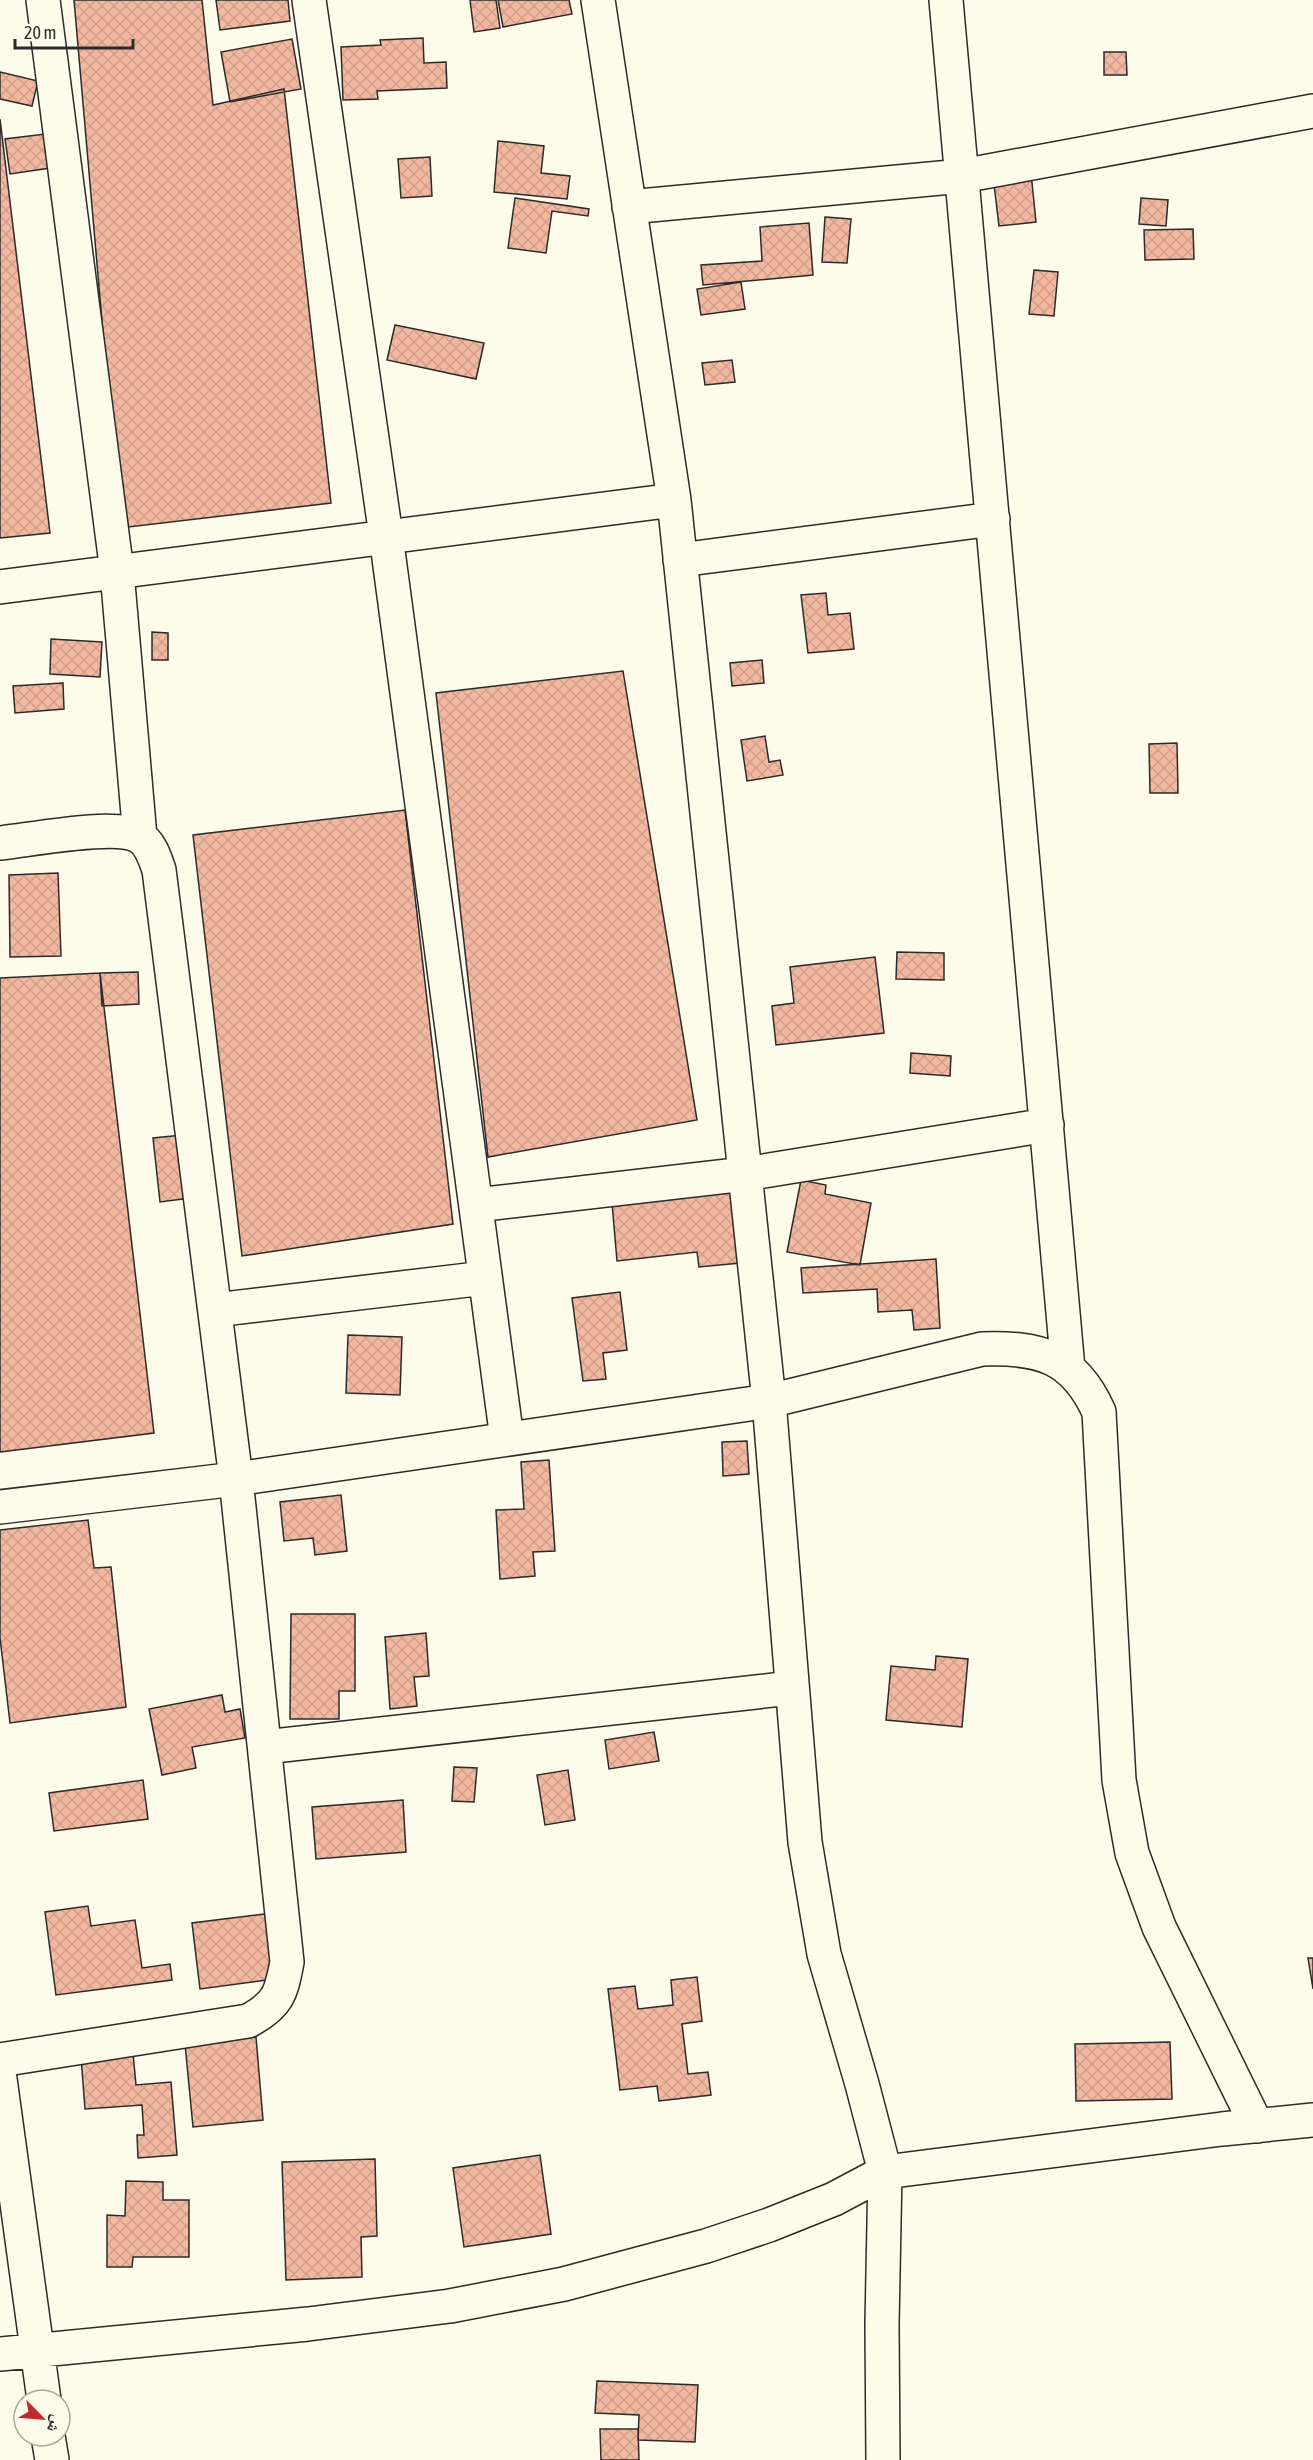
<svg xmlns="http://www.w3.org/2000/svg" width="1313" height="2460" font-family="'Asap Condensed','Noto Naskh Arabic',sans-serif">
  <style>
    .building { fill: url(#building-cross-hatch); stroke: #2b2b2b; stroke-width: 1.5 }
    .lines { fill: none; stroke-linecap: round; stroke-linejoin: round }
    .minor-casing { stroke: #2b2b2b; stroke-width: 36 }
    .minor { stroke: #fdfbea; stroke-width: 33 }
  </style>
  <defs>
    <pattern id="building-cross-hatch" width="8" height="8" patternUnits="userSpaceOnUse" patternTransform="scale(1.5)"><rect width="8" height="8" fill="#f2b8a0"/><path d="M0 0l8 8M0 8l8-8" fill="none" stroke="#d09e8a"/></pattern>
  </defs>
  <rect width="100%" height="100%" fill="#fdfbea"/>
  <!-- building -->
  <path class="building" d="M74,0H202L213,105L284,89L331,503L120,528Z
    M216,0H288L290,21L220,30Z
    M470,0H496L500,28L474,32Z
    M498,0H569L572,14L503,27Z
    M423,38L424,63L446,62L447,88L377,91L378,99L343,100L341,47L381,45L380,40Z
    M292,39L301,89L230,102L221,52Z
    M1104,52H1126L1127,75H1104Z
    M0,72L38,81L32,106L0,99Z
    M0,119L50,533L0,538Z
    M45,134L50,168L10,174L5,139Z
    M498,141L544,146L541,173L570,176L567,199L494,192Z
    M430,157L432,196L401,198L398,159Z
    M1031,173L1036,222L999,226L993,176Z
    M515,198L589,209L588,216L552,211L546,253L508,248Z
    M1141,198L1168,200L1166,226L1139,224Z
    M825,217L851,219L847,263L822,262Z
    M809,223L813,275L703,285L701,265L762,261L760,227Z
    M1193,229L1194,259L1145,260L1144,230Z
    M1034,270L1058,272L1054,316L1029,314Z
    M741,282L745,309L701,315L697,289Z
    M395,325L484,343L476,379L387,360Z
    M732,360L735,382L705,385L702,363Z
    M826,593L828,615L850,613L854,649L808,653L801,595Z
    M152,632L168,633V660H152Z
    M51,639L102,642L100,677L50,674Z
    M762,660L764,683L732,686L730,663Z
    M623,671L697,1120L488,1157L436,693Z
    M63,683L64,709L15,713L13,686Z
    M765,736L769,762L780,760L783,775L747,781L741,740Z
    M1177,743L1178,793H1150L1149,744Z
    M405,810L453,1224L242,1256L193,835Z
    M58,873L61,956L10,957L9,875Z
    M897,952L944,953V980L896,979Z
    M875,957L884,1033L776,1045L772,1006L794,1003L790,967Z
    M138,972L139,1004L102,1006L100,973Z
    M100,973L154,1433L0,1452V978Z
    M911,1053L951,1056L950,1076L910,1073Z
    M192,1134L198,1197L160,1202L153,1138Z
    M801,1180L826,1185L825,1194L871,1203L860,1265L787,1252Z
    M745,1189L751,1262L699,1267L697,1252L617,1261L612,1203Z
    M936,1259L940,1328L914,1330L912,1310L878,1312L877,1289L803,1293L801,1268Z
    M620,1292L627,1350L603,1353L606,1379L583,1381L572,1298Z
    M348,1335L402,1337L400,1395L346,1393Z
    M747,1441L749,1474L723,1476L722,1442Z
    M549,1460L555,1551L533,1552L535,1576L500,1579L496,1510L524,1509L521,1462Z
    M341,1495L347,1551L315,1555L313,1538L284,1541L280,1502Z
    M88,1520L94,1568L111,1567L126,1707L10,1723L0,1638V1530Z
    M291,1614H355V1691H339V1719H290Z
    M426,1633L429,1676L414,1677L417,1706L390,1709L385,1637Z
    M936,1656L968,1659L962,1727L886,1720L891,1666L935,1670Z
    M222,1695L225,1712L240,1709L245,1738L192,1747L196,1768L162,1775L149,1709Z
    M654,1732L659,1761L609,1769L605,1740Z
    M454,1767L477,1768L474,1802L452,1801Z
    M568,1770L575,1820L545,1825L537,1775Z
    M143,1780L148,1819L54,1831L49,1793Z
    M403,1800L406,1852L316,1859L312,1807Z
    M88,1906L91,1926L135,1920L142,1968L170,1964L172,1980L56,1995L45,1912Z
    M273,1913L281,1978L200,1989L192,1923Z
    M1308,1958H1313V1989Z
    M697,1977L702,2021L682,2024L688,2074L708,2072L711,2095L659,2101L657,2086L620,2090L608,1989L635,1986L638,2009L673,2005L671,1980Z
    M256,2037L263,2120L193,2127L185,2044Z
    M1170,2042L1172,2099L1076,2101L1075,2044Z
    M133,2053L136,2085L171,2082L177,2155L138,2158L137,2135H144L142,2105L85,2109L81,2057Z
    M540,2155L551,2234L464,2247L453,2168Z
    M375,2159L377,2236L361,2237L362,2277L286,2280L282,2162Z
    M126,2181L163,2182V2200H189V2257H133L132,2267H107V2215L125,2216Z
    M597,2381L698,2385L695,2442L638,2440L639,2415L595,2413Z
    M600,2429H638L639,2460H601Z"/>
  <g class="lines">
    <!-- minor casing -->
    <g class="minor-casing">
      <path id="minor" d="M43,0L117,572L140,837
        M309,0L386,536L507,1439
        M598,0L674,500L769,1401L805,1842L824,1954L862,2084L885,2172L882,2324L883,2460
        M946,0L1068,1369
        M629,207L962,176L1313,111
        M680,560L993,519
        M0,587L674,500
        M0,843C30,840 114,823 138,836C150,842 155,858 159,870L236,1479L287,1962C281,1994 278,2005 248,2021L0,2060
        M476,1205L745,1174L1047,1125
        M215,1310L485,1278
        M0,1507L236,1479L769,1401L982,1349C1039,1347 1074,1356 1099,1412L1119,1780L1132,1853L1159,1927L1257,2126
        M265,1747L791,1688
        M0,2079L44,2400
        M0,2354L308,2324L450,2306L564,2284L706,2246L769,2225L834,2199L885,2172L1222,2129L1313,2120
        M48,2436L52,2460"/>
    </g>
    <!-- minor -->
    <use href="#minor" class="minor"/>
  </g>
  <!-- north arrow -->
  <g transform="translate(42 2418) rotate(115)"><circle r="28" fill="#fdfbea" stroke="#a9a89e" stroke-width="1.5"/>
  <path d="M0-4.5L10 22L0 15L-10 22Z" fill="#c62828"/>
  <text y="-9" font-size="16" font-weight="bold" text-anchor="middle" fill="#2b2b2b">ش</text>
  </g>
  <!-- scale -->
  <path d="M15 39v9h118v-9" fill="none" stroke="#2b2b2b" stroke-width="3"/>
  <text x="24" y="39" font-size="18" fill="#2b2b2b" stroke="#fdfbea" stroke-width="4.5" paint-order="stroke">20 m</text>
</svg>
